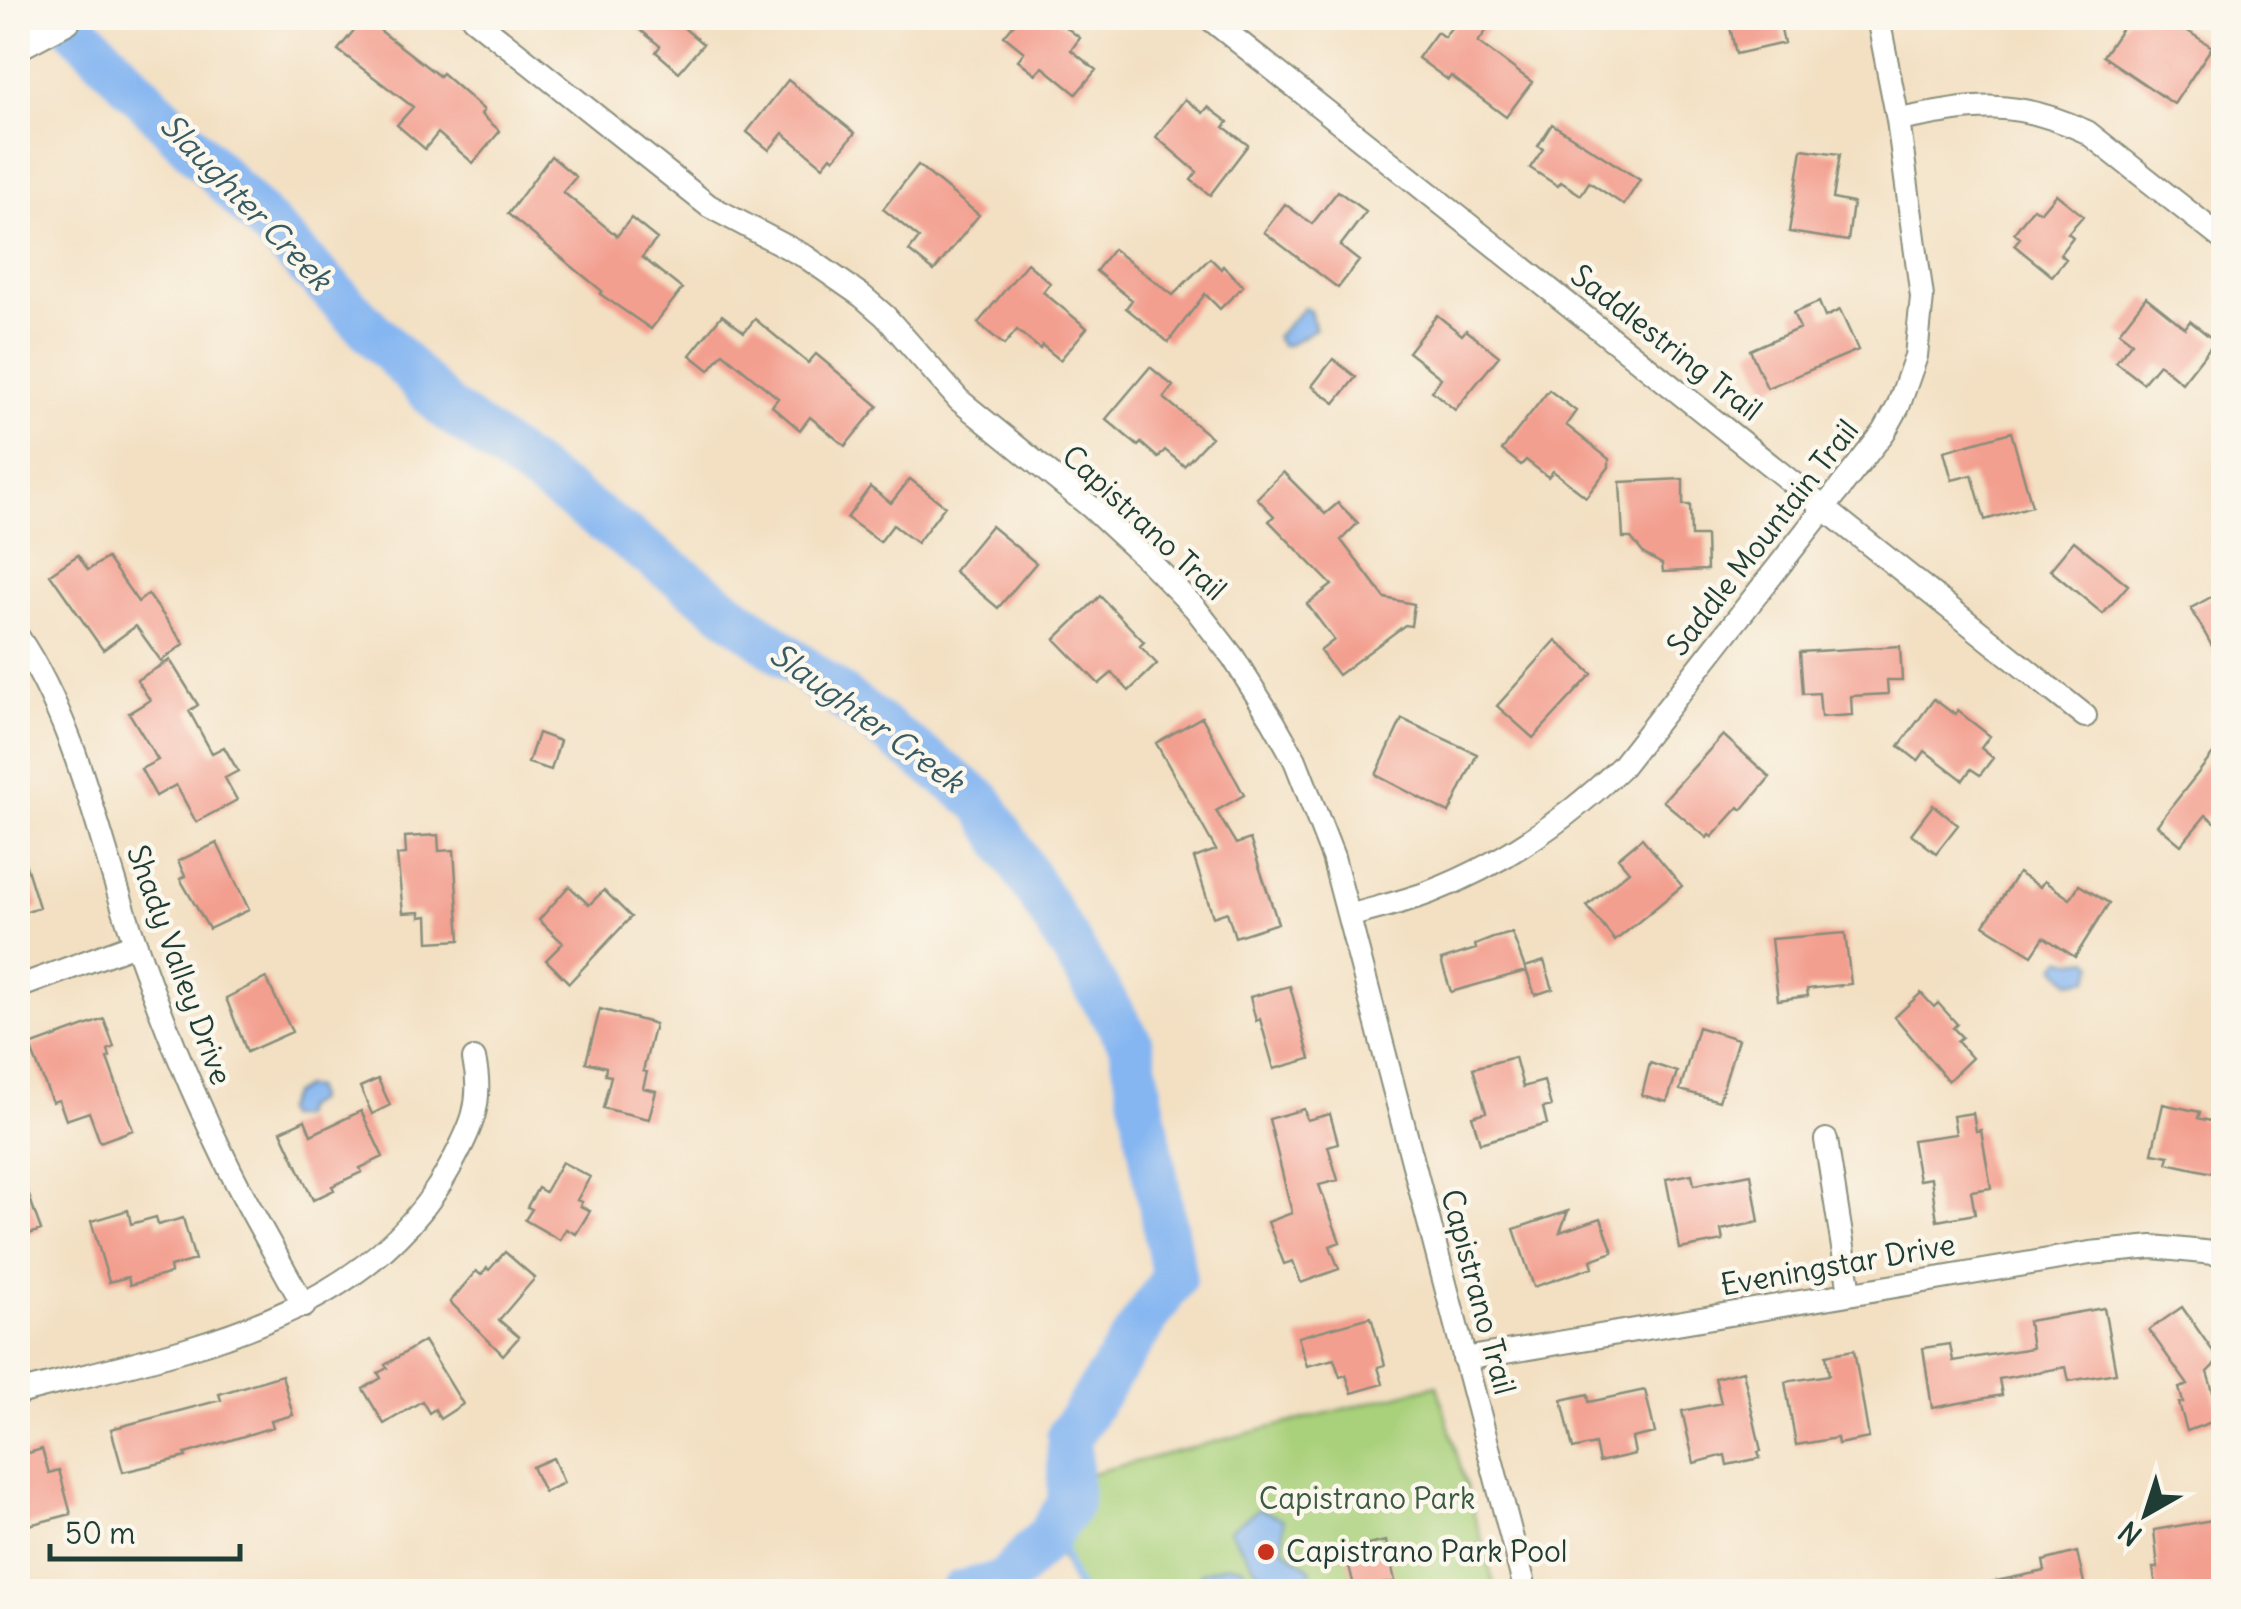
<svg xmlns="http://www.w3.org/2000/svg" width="2241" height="1609" font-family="Delius,sans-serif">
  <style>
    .green { fill: #a9d07a; stroke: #648657; stroke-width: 2.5 }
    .water { fill: #85b6f1; stroke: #527a92; stroke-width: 2.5 }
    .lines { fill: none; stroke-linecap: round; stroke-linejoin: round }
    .stream { stroke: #85b6f1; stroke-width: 8 }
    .river { stroke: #85b6f1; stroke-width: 45 }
    .building { fill: #f39f8f }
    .minor-casing { stroke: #898e7c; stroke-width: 26 }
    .secondary-casing { stroke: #898e7c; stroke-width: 36 }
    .minor { stroke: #fff; stroke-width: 22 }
    .secondary { stroke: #fff; stroke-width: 32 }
    .poi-dot { fill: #c8321e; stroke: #fbf7ec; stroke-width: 4 }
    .labels { text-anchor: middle; stroke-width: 9; stroke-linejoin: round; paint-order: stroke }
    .street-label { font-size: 30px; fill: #1f3d34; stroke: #fbf7ec }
    .park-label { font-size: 30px; fill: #3b5a42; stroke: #fbf7ec }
    .poi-label { font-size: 30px; fill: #1f3d34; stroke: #fbf7ec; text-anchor: start }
    .water-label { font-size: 32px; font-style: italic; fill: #385b63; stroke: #fbf7ec }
  </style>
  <rect width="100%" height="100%" fill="#fbf7ec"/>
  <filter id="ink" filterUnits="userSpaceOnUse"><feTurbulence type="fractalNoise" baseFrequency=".01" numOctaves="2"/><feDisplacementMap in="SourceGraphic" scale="20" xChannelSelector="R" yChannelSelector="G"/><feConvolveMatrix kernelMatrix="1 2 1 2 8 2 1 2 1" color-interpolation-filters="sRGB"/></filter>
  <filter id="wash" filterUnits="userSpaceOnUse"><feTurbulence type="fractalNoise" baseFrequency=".0048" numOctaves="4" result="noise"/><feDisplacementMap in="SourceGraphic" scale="40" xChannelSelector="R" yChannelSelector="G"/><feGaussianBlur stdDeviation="2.25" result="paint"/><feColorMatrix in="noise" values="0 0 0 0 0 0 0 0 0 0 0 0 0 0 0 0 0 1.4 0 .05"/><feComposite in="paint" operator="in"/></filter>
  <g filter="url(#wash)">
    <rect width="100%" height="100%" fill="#f3e0c3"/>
    <!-- green -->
    <path class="green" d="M1437,1385L1496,1591H1076L1052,1537L1084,1475Z"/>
    <!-- water -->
    <path class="water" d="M1304,308L1310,311L1315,329L1289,345H1281L1276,337Z
      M2062,958L2072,961L2090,959L2095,965L2089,979L2070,982L2056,966Z
      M304,1087L314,1088L316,1100L302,1109L300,1117H286L283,1111L291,1095Z
      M1259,1509L1283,1519V1548L1311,1570L1310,1590L1208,1591L1200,1573L1228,1565L1243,1567L1248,1581L1256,1585L1262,1577L1229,1530Z"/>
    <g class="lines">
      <!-- stream -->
      <path class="stream" d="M1060,1519C1061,1547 1066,1568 1081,1592"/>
      <!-- river -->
      <path class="river" d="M66,18L446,408L703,593L982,802L1131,1044L1174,1277L1069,1436L1070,1504L1048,1536L1003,1583L962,1592"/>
    </g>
    <g id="blocks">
      <!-- building -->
      <path class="building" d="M364,18L439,76L442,73L484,110L481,114L500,131L473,163L438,133L425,149L397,125L413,107L338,50Z
        M626,18H692L684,28L703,44L679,72L656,52L660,46Z
        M1019,18H1054L1080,38L1071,50L1096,70L1076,94L1043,67L1036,74L1018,60L1024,52L1004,36Z
        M1459,18H1476L1489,27L1478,42L1532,82L1506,117L1451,76L1448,80L1418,58L1437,32L1444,37Z
        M1728,18H1764L1766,27L1780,24L1784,43L1736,54Z
        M2129,18H2168L2212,47L2174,104L2103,56Z
        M788,80L855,133L834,159L831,156L823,166L783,133L769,150L747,132Z
        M1185,99L1203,113L1208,107L1228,122L1224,127L1248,145L1210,195L1191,180L1197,172L1156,137Z
        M1552,124L1640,180L1624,205L1589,182L1581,195L1561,182L1558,186L1530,168L1543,149L1538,146Z
        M1802,149L1840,154L1833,199L1853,203L1848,241L1789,232Z
        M551,156L576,177L563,192L617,236L631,218L657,239L642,257L682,289L651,329L600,294L602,291L508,214Z
        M918,165L979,215L934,271L909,251L919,238L883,209Z
        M1338,191L1366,212L1340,246L1359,261L1338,288L1264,232L1285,204L1312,224Z
        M2056,194L2083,216L2068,233L2073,237L2060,254L2066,259L2052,276L2014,245L2020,238L2014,233L2033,208L2041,212Z
        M1113,249L1173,295L1210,258L1221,269L1223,266L1243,286L1220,309L1205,294L1168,342L1126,308L1132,300L1096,271Z
        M1027,263L1050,283L1043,292L1087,328L1060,360L1042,345L1040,349L1017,330L1004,345L978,323Z
        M2146,297L2185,328L2190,321L2215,341L2182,383L2159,364L2143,383L2116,362L2132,342L2119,332Z
        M1819,302L1825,317L1840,310L1858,350L1767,388L1750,350L1800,328L1793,313Z
        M722,315L744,332L755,319L808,363L816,354L878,406L845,446L810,417L800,430L772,406L778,398L723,353L709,370L690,355Z
        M1437,315L1462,335L1466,330L1499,356L1455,410L1432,391L1441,378L1408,352Z
        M1333,359L1356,377L1335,403L1312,386Z
        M1150,367L1173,386L1164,398L1211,437L1184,466L1165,450L1158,458L1141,443L1138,446L1106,419Z
        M1549,390L1576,411L1566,425L1609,459V467L1586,497L1553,471L1548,477L1526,460L1521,465L1502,450Z
        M2011,432L2032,506L1985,520L1972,475L1952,480L1944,451Z
        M1283,472L1325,514L1338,503L1358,523L1341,540L1385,598L1414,604L1411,626L1405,625L1338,675L1320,651L1334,640L1307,604L1332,585L1269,521L1274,516L1257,498Z
        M910,479L945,506L917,543L893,525L880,542L847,518L870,487L891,503Z
        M1683,479V505H1690L1691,536H1706L1707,570L1663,572L1662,564L1644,554L1631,538H1623L1620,482Z
        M991,526L1036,563L998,608L954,571Z
        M2074,541L2128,585L2103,614L2050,570Z
        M78,555L88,570L107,558L138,602L148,594L184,644L161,661L136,626L103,650L50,574Z
        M2224,590V668L2191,608Z
        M1100,596L1144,642L1140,646L1157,664L1129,691L1112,673L1099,684L1055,639Z
        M1556,640L1592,674L1533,738L1497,706Z
        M1900,646L1902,680H1887L1888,694L1851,696L1852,715L1821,717L1819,693L1803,694L1800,652Z
        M170,660L198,705L189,711L212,753L224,747L238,771L225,778L237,800L196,822L176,785L156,796L141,769L158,760L129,713L150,700L137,680Z
        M1934,699L1955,715L1958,711L1990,736L1981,748L1993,758L1980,775L1971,769L1963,780L1925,751L1918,761L1899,746Z
        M1202,717L1244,795L1216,811L1236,844L1250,839L1278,923L1235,937L1227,912L1213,917L1194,858L1216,850L1156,743Z
        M1402,719L1477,754L1449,813L1376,775Z
        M538,733L560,741L551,770L528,763Z
        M1723,735L1770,777L1742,810L1739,807L1712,837L1709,835L1707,838L1663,801Z
        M2224,740V829L2206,815L2181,845L2157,825Z
        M1933,805L1958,825L1936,853L1911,834Z
        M438,835L439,851L454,850L460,940L429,942L428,916L420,917V912L403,913L397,855L406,854L405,837Z
        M1642,838L1682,886L1615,941L1587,906L1629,871L1618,858Z
        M217,843L249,910L209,929L180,879L185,876L178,861Z
        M22,853L39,907L18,914V854Z
        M2018,873L2040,887L2044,881L2070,899L2079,885L2109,903L2075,957L2044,937L2032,955L1984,925Z
        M569,886L589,905L604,890L631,917L569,983L546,960L563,943L539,920Z
        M1512,933L1526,971L1451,992L1441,960L1476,949L1475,945L1493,938Z
        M1845,933L1851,984L1807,989L1808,996L1778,1000L1771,939Z
        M1544,961L1553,989L1535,995L1525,967Z
        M266,978L292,1032L247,1052L226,998Z
        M1290,986L1310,1059L1274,1069L1260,1019L1256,1021L1250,997Z
        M1921,993L1934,1007L1938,1003L1957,1024L1953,1028L1962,1037L1957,1041L1972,1058L1948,1081L1895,1017Z
        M600,1009L655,1024L643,1071L647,1072L643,1088L656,1091L649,1119L603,1108L611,1076L605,1075L606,1067L586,1062Z
        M104,1019L114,1047L108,1050L110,1057L107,1058L133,1130L100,1142L89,1112L66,1120L59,1100L52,1102L30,1046Z
        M1698,1027L1738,1039L1719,1101L1680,1090Z
        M1515,1057L1523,1087L1544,1081L1551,1106L1543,1108L1547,1124L1480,1143L1472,1116L1486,1112L1473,1068Z
        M1650,1063L1677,1072L1667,1102L1642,1095Z
        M378,1079L390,1105L372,1114L360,1087Z
        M2163,1104L2200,1112L2198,1118L2224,1124V1159L2217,1158L2213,1173L2167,1163L2169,1156L2152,1153Z
        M1304,1109L1307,1120L1330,1114L1338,1143L1328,1146L1338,1180L1319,1185L1340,1242L1330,1246L1339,1269L1301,1283L1293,1261L1284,1264L1268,1222L1292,1213L1269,1119Z
        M361,1111L383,1157L360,1168L362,1172L332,1186L334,1190L313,1200L281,1131L305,1120L311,1135Z
        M1973,1113L1976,1131L1981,1130L1991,1188L1971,1191L1975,1214L1937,1221L1931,1178L1919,1180L1912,1140L1956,1134L1953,1116Z
        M562,1162L590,1177L577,1200L582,1202L580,1206L590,1211L576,1234L566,1229L560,1240L525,1220L532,1209L527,1207L538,1188L545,1192Z
        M18,1173H21L41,1230L18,1238Z
        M1692,1174L1694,1185L1751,1174L1759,1222L1721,1230L1723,1241L1680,1249L1666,1179Z
        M128,1210L131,1224L156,1217L158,1225L183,1218L195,1260L170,1267L171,1273L130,1285L128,1277L109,1282L91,1221Z
        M1568,1211L1560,1232L1601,1218L1613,1252L1591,1260L1593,1267L1534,1287L1514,1229Z
        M505,1252L535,1278L499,1320L519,1337L503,1355L450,1302L476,1271L481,1275L487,1268L489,1270Z
        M2182,1307L2219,1360L2207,1372L2224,1428L2220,1431L2214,1421L2187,1431L2179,1403L2183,1402L2179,1388L2188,1385L2149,1330Z
        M2104,1308L2116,1373L2069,1381L2066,1367L1999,1379L2002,1395L1932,1408L1923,1348L1950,1344L1953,1361L2032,1348L2028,1321Z
        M1371,1317L1385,1365L1378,1367L1383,1384L1352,1393L1346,1375L1340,1377L1334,1359L1307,1366L1298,1337Z
        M424,1341L463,1404L440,1419L435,1409L429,1413L422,1401L384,1424L363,1389L381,1378L378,1373L387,1368L385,1365Z
        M1854,1350L1869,1438L1838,1444L1837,1438L1796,1445L1785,1382L1829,1375L1826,1355Z
        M1743,1371L1761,1451L1758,1452L1760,1458L1727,1465L1725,1455L1694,1463L1682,1411L1721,1403L1715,1378Z
        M282,1375L293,1415L271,1421L273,1427L185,1454L186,1457L123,1472L111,1429L221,1400L219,1394Z
        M1645,1390L1655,1433L1632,1438L1635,1454L1599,1462L1595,1444L1573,1449L1562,1400L1588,1394L1589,1402Z
        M42,1449L49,1473L59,1470L71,1514L18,1528V1456Z
        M553,1458L564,1483L544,1492L532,1467Z
        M2224,1518V1590L2157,1592L2153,1568H2158L2154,1530Z
        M1386,1541L1395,1581L1355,1590L1345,1550Z
        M2077,1552L2086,1592H1992L1991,1582L2045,1571L2043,1561Z"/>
    </g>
  </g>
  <g filter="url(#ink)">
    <use href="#blocks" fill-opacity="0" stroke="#898e7c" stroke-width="2.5"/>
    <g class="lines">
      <!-- minor casing -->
      <g class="minor-casing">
        <path id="minor" d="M473,18L709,206L806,257L862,296L885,316L959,400L1092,508L1150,562L1195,608L1233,657L1273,721L1295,760L1333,857L1526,1592
          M1209,18L2085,716
          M1898,120C1975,105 2014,98 2087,132L2224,240
          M18,637C80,729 99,845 137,948C163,1022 193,1095 228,1166C251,1213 279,1259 304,1306
          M1349,916C1376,908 1404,902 1430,892C1503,864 1566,820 1622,766L1884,432L1898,407L1916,356L1922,297L1898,120L1878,18
          M18,987L135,944
          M1826,1140L1850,1292
          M1464,1359L2090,1253L2153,1247L2224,1254
          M18,1393C174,1351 365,1324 450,1167C471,1128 484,1103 474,1059"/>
      </g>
      <!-- secondary casing -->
      <g class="secondary-casing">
        <path id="secondary" d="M18,43L65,18"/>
      </g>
      <!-- minor -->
      <use href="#minor" class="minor"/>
      <!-- secondary -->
      <use href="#secondary" class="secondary"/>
    </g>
  </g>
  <!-- markers -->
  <circle class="poi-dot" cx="1266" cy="1552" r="10"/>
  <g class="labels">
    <!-- street labels -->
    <g class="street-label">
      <text transform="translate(1666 343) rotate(38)" y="10">Saddlestring Trail</text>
      <text transform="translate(1144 523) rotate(43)" y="10">Capistrano Trail</text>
      <text transform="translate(1763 538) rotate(-52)" y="10">Saddle Mountain Trail</text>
      <text transform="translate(179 965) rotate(70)" y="10">Shady Valley Drive</text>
      <text transform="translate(1838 1265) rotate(-10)" y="10">Eveningstar Drive</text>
      <text transform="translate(1478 1292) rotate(75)" y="10">Capistrano Trail</text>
    </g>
    <!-- park labels -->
    <g class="park-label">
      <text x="1367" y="1509">Capistrano Park</text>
    </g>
    <!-- poi labels -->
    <g class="poi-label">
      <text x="1286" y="1562">Capistrano Park Pool</text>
    </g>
    <!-- water labels -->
    <g class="water-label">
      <text transform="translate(246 202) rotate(46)" y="11">Slaughter Creek</text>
      <text transform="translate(867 718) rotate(36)" y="11">Slaughter Creek</text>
    </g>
  </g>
  <!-- margin -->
  <rect width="2241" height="1609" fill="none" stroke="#fbf7ec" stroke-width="60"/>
  <!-- north arrow -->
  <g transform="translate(2146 1514) rotate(219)" stroke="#fbf7ec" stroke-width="8" paint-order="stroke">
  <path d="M0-8L18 38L0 25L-18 38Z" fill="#1f3d34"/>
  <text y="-15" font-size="28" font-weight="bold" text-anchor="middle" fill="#1f3d34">N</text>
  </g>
  <!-- scale -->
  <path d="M50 1544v15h190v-15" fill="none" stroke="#1f3d34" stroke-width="5"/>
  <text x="65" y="1544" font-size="30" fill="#1f3d34" stroke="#fbf7ec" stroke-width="8" paint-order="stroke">50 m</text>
</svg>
